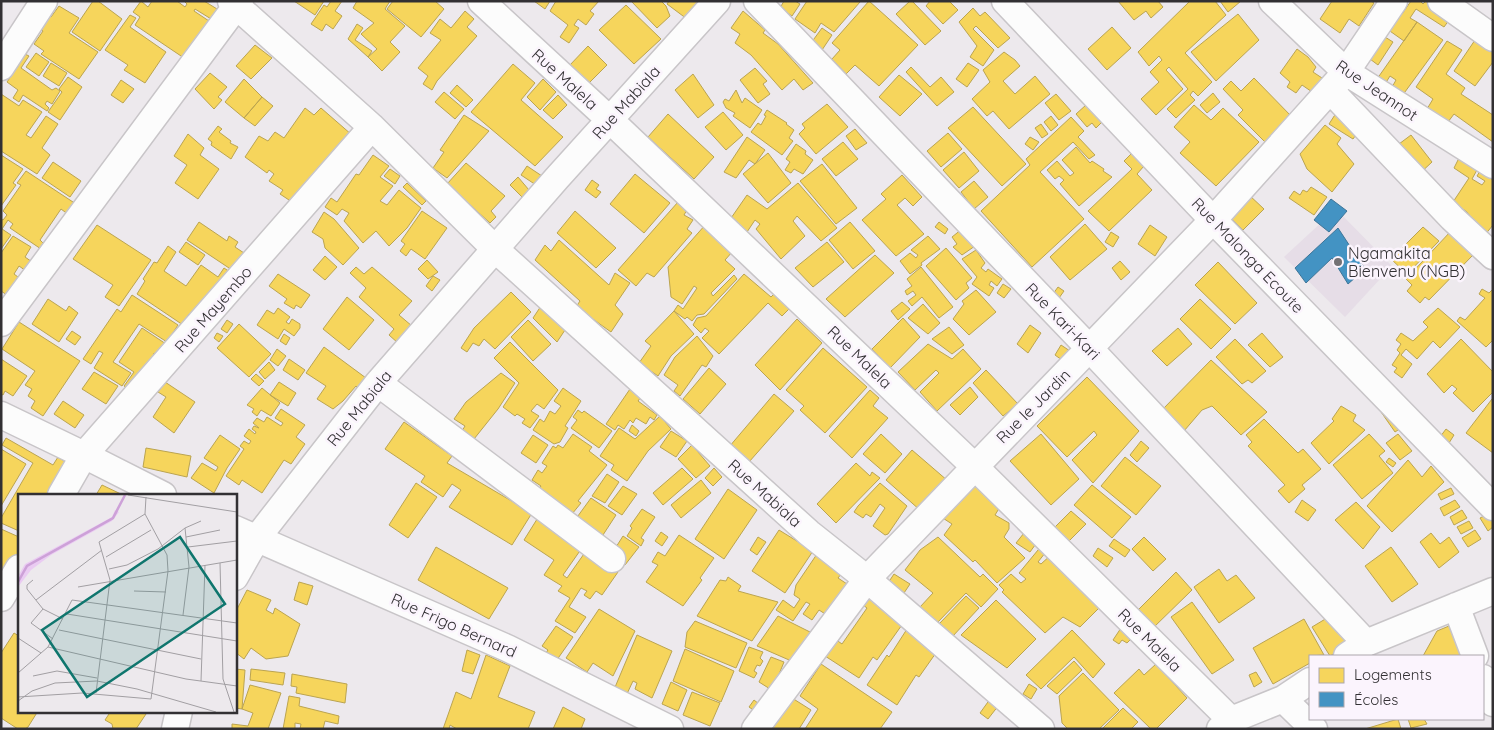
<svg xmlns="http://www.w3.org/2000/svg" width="1494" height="730" font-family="Quicksand,sans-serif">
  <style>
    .built { fill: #e6dde7 }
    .homes { fill: #f6d55c; stroke: #bba450 }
    .schools { fill: #4393c3; stroke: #3e7598 }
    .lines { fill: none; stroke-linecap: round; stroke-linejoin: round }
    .street-casing { stroke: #c8c5c8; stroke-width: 29 }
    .street { stroke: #fcfcfc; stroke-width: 26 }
    .poi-dot { fill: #737174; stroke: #fbf4fd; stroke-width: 2 }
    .labels { text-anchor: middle; stroke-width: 5; stroke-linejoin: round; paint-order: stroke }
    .street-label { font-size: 16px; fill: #323033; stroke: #fbf4fd }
    .poi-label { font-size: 16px; fill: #323033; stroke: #fbf4fd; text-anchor: start }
    .inset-river { fill: none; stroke: #cda1d8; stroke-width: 2.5 }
    .inset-road { fill: none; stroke: #a29fa3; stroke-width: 1 }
    .view { fill: #0f766e; fill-opacity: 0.15; stroke: #0f766e; stroke-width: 2.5 }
    .inset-edge { fill: none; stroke: #323033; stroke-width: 2.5 }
  </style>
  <rect width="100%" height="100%" fill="#ede9ed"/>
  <!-- built -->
  <path class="built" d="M1336,209L1392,266L1345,317L1284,257Z"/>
  <!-- homes -->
  <path class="homes" d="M93,1H98L122,19L100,51L72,32Z
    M141,1L148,7L152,1H177L185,7L187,4L184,1H204L222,12L216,22L195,9L194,11L212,23L184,58L135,25L140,17L133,12Z
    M294,1H324L315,15Z
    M331,1H342L335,11L342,16L333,29L326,24L322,31L311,24L324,5L327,7Z
    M357,1H390L385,9L405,26L390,42L400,52L382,71L368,57L377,49L361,34L374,23L353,8Z
    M393,1H435L444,9L421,37L387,9Z
    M534,1H550L545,9Z
    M556,1H599L590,11L594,14L586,25L578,19L574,25L579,28L569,43L560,37L568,25L550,11Z
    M631,1H661L666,6L670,16L657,28Z
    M669,1H700L687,19L667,4Z
    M784,1H795L800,4L792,16L780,8Z
    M807,1H859L860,2L834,32L821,23L815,33L795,19Z
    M869,1L918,45L879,86L855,65L846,74L832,59L840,50L832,43Z
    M910,1H912L941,31L925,45L896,14Z
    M930,1H949L958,10L943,24L926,6Z
    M1118,1H1158L1163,7L1151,18L1146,11L1134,20Z
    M1190,1H1215L1226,15L1185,53L1212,82L1198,96L1193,91L1190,95L1195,100L1176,118L1167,109L1188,89L1169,67L1166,70L1183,89L1156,115L1141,99L1159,82L1150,72L1162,60L1159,56L1149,66L1138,52Z
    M1220,1H1241L1228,12Z
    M1332,1H1371L1374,3L1359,26L1349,19L1340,33L1320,19Z
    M1411,1H1420L1423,4L1426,1H1430L1452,16L1444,27L1416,9L1410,18L1417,22L1404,41L1387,29L1399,12L1402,14Z
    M626,5L661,39L634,64L599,30Z
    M59,6L79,18L69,33L98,52L79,79L41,54L44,51L34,44L43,31L39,28L42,11L51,17Z
    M973,8L980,16L985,12L1010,38L998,48L976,26L973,29L994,50L983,66L970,57L977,46L959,22Z
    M465,11L474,19L467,27L477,36L437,81L432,90L423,84L428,76L418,68L441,40L430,33L440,19L451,28Z
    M743,11L765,30L763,33L778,44L813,83L803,90L794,79L782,90L751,55L735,43L740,34L731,28Z
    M1238,14L1259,40L1216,81L1191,52Z
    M130,15L136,18L130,27L166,52L145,83L124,70L128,65L105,50Z
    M1417,22L1443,40L1402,96L1391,89L1396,80L1390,76L1385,84L1377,79Z
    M357,24L363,28L355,40L372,51L368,57L348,39Z
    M1112,27L1131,48L1107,70L1088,49Z
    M822,28L832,35L822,50L811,43Z
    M1385,37L1393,42L1378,65L1370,59Z
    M1475,40L1493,52V62L1475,86L1454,71Z
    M1447,41L1462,50L1446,74L1465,88L1461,94L1493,115V142L1454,114L1448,122L1427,109L1433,99L1416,87Z
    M255,45L272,58L251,79L236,66Z
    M588,46L607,65L588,84L569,66Z
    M1297,49L1308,57L1316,67L1313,72L1328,82L1318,96L1302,85L1296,93L1287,87L1290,82L1280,73Z
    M1004,52L1015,60L1020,66L1003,81L1015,94L1035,76L1050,94L1009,129L993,111L987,116L972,99L990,82L983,70Z
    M23,53L29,56L21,68L52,90L56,88L60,91L52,104L47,101L45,104L49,108L47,111L23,95L19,102L13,98L18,90L7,82L18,66L16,64Z
    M36,53L49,62L39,76L26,67Z
    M51,63L67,73L59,86L43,76Z
    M968,63L979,70L967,87L956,79Z
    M513,64L535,83L521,100L563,137L535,166L471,112Z
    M911,67L930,87L941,77L954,92L937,106L906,72Z
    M755,68L767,81L763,84L770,94L758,103L740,80Z
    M210,73L227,87L218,97L222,100L214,109L195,89Z
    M693,74L714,105L698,118L675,90Z
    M899,75L922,94L900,116L879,97Z
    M68,77L82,87L60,120L48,112L62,92L59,89Z
    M1254,78L1293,118L1266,143L1238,115L1243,110L1223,89L1231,81L1241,91Z
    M244,79L262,97L244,118L225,102Z
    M543,79L556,92L540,110L527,97Z
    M121,80L134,89L123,103L111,95Z
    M457,85L473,100L466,107L450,93Z
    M736,90L742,103L745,98L762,110L750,128L733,116L735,113L726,108L723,102L725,99L729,101Z
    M444,92L464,109L455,119L435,102Z
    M1213,93L1220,102L1207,113L1200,105Z
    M1,94L19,106L23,100L42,112L26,135L31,138L46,116L58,124L42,148L50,155L37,174L1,151Z
    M1056,94L1071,111L1059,120L1045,103Z
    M558,95L567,105L553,119L543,110Z
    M262,97L273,106L255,126L244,118Z
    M827,104L848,127L816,154L799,134L805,128L802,124Z
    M1086,105L1093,113L1096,111L1103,121L1096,128L1092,123L1087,127L1076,114Z
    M1194,105L1211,120L1223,108L1259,142L1216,186L1180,153L1190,142L1174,127Z
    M973,107L1026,164L1002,186L948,128Z
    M1340,107L1360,129L1353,139L1329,124Z
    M305,108L314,115L321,108L352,135L295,204L280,194L283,190L269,181L274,174L269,170L267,173L245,157L259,136L268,141L275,132L284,138Z
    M767,110L787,123L786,124L794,130L789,138L793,141L782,155L751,132L758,123L761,125L766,116L764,115Z
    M723,112L743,135L726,150L705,127Z
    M668,114L714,157L694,179L648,137Z
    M464,115L489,131L447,178L433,168L444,152L440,150Z
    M1051,116L1058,125L1051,131L1044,122Z
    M1071,117L1084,131L1078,137L1095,155L1089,159L1073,142L1040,172L1084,219L1032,267L981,211L1030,165L1026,159Z
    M1041,124L1048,134L1042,138L1035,128Z
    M1325,125L1341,138L1337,144L1354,164L1332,192L1307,169L1300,154Z
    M218,126L222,129L219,132L231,141L230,143L238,147L231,159L211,145L212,142L208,139Z
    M855,129L867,143L856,150L846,136Z
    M948,133L962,149L941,167L927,151Z
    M188,134L204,148L200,155L219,169L198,199L175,183L187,165L174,156Z
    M1411,135L1432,162L1417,176L1395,147Z
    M747,137L765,150L755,164L749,160L736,178L724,172Z
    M1030,137L1039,142L1033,150L1025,144Z
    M843,142L858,159L836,176L822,159Z
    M796,144L806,151L805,154L813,160L803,174L794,169L791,173L785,170L790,162L786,159Z
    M1076,147L1090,163L1092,161L1104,169L1103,171L1112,177L1079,206L1060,184L1064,180L1059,176L1055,179L1047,170L1057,161L1070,176L1074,173L1062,160Z
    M964,152L979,171L959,188L943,170Z
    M768,153L791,183L768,203L743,174Z
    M1132,153L1144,166L1137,174L1152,190L1109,231L1088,211L1132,169L1124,161Z
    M1,155L23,169L13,183L16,185L1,206Z
    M373,155L389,166L380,177L393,186L380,201L387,205L399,190L421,208L407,228L389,246L376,231L363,243L344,221L349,213L342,209L337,215L325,207L331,198L337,202L356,174L359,175Z
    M1459,158L1477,170L1472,179L1482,185L1485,181L1477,176L1480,171L1493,180V225L1484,236L1467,212L1453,202L1469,178L1454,168Z
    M53,162L81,181L70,197L42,178Z
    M466,163L505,196L491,211L496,217L490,223L447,184Z
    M822,164L857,208L836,224L800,181Z
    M527,166L545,178L539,187L521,175Z
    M390,169L400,176L395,184L384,176Z
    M26,171L76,204L69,215L61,209L40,240L44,244L41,249L10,228L13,224L8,220L2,229L11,235L1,249V219L3,220L7,215L3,211L21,185L17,183Z
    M635,174L670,203L644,233L610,204Z
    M902,175L922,197L913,206L905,198L897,205L924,234L896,256L862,220L886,199L881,194Z
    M518,177L529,190L522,197L510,185Z
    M592,180L599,185L596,189L601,192L596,198L585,190Z
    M974,181L988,197L974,209L961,192Z
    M407,183L426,201L422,205L403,187Z
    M798,183L837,228L821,241L797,216L793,221L805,236L781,259L756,229L760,224L755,220L747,232L729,221L747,195L767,209Z
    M1311,187L1327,197L1314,215L1289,198L1294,191L1300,195L1303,190L1307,192Z
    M1248,194L1264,209L1243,230L1228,215Z
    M678,202L688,208L684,215L693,220L687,229L692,233L654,277L647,273L636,286L618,270Z
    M422,211L447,228L425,259L411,249L406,256L400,251L405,244L401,241Z
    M575,211L616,248L596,268L557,233Z
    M324,212L334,219L359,248L343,265L325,248L323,239L312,232Z
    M199,222L227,241L229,236L238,242L235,247L244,253L232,270L187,240Z
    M850,222L875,251L853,269L829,240Z
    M939,222L948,229L945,234L935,227Z
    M706,224L733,251L725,260L735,269L711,293L713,296L734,275L737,279L704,314L697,315L692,321L687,317L685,319L674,311L678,305L683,309L697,288L694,286L682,304L671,297L668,267Z
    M1085,224L1107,249L1070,280L1050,257Z
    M97,225L151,260L119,306L105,297L113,285L73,259Z
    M1150,225L1167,237L1155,256L1138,244Z
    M1423,227L1439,241L1407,274L1391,259Z
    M962,229L975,246L962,255L953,247L957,244L952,237Z
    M1451,231L1474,254L1429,300L1425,297L1420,303L1407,291L1412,285L1406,279Z
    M1111,232L1119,237L1113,247L1105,242Z
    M13,236L31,247L25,257L35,264L29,273L19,266L14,274L18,277L16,279L25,285L7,295L1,291V253Z
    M928,236L940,249L921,263L922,265L910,274L900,261L910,253L916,258L918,255L911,250Z
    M559,240L609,285L615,273L630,283L615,305L623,314L611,332L576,307L580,301L535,260L545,245L551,251Z
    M186,242L205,255L198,265L179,252Z
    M827,242L844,262L813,287L795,268Z
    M168,246L176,252L164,271L186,286L201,265L218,277L224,268L233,274L195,316L189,314L183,325L137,294L145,281L143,279L154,262L157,263Z
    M946,248L972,278L966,283L969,288L956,300L926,266Z
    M976,250L985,263L981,268L986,272L988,269L1002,279L997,286L991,281L989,285L994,288L989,296L972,284L977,277L962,259Z
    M875,255L894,273L845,317L826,299Z
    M325,256L337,267L325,280L313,270Z
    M427,260L438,272L428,279L418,269Z
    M1120,261L1130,272L1121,280L1112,268Z
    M1218,262L1257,303L1235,324L1195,285Z
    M356,267L364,274L372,267L412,301L399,315L412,326L398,343L389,335L394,329L359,297L366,288L350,273Z
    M921,267L953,307L939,318L922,297L912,306L908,301L916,295L913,291L907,295L905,291L912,286L907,279Z
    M278,274L310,295L301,308L296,305L294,309L284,303L287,299L269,286Z
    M744,274L771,297L774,294L790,308L782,316L768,303L719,354L702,338L709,331L705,328L701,333L693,325L697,318L706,316Z
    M433,276L440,280L432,291L426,286Z
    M1003,284L1011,289L1004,298L997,293Z
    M1058,287L1064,291L1059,298L1053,294Z
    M1482,289L1489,293L1493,289V340L1486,347L1457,321L1460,317L1465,320L1485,298L1479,294Z
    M976,290L996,312L969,335L953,319L964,304L962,301Z
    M511,292L531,312L495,349L484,339L479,346L473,343L467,352L461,348L474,328Z
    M132,295L178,325L167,342L139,324L113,362L131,373L122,386L94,368L103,353L99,351L91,364L83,359L117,309L121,312Z
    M347,297L374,320L349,350L323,329Z
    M48,299L66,311L69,306L78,313L59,342L32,324Z
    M1200,299L1231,329L1211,349L1180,319Z
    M902,302L910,309L898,320L891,311Z
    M543,303L567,327L557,342L533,318Z
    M923,304L940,323L928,334L908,318Z
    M278,308L290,317L286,322L289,324L292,319L300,324V328L294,336L284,329L278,339L257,325L267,310L274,314Z
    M1438,308L1460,327L1440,348L1433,341L1417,359L1406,349L1401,355L1412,364L1402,378L1394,372L1397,368L1392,365L1400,353L1397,350L1401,344L1396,340L1401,333L1413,341L1428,327L1423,322Z
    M674,311L694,334L671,356L658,376L639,363L651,346L645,341Z
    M903,318L920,337L890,368L872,349Z
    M797,319L822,343L780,390L755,365Z
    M227,320L233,324L227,333L221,329Z
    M528,320L551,344L533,361L511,337Z
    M19,322L80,361L43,416L31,408L35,401L28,396L32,389L25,385L35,371L2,349Z
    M239,324L271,354L249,377L217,348Z
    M1030,325L1041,333L1028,353L1017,344Z
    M949,327L964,345L952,354L932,339Z
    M142,328L166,344L158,356L154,353L153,357L156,359L130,390L124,386L134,372L119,362Z
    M1178,328L1192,344L1167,366L1152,351Z
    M72,331L81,337L75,345L66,339Z
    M217,333L223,336L219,342L214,338Z
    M1262,333L1283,357L1270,367L1248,345Z
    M284,334L290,338L286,345L280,341Z
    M697,336L713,356L706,367L702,365L680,396L674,391L678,385L664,375L675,357Z
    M1235,339L1266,371L1252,383L1248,380L1242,384L1216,357Z
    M1461,339L1493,372V392L1473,412L1453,393L1457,389L1452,385L1444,393L1427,374Z
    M510,342L558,390L544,409L537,404L531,411L539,416L530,428L522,423L525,419L517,414L515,416L503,407L519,383L494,358Z
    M928,344L952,359L963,349L981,369L937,411L920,392L939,373L936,370L915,390L898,372Z
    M1061,345L1073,353L1066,363L1055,355Z
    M324,347L366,378L359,389L356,386L343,401L333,409L317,399L326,386L306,373Z
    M823,348L867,387L825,433L800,410L804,406L786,390Z
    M277,349L286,356L278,366L270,360Z
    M1,359L27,376L13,396L5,391L3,395L1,394Z
    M289,359L305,370L298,380L283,370Z
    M1211,360L1267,412L1241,435L1212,406L1202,410L1184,431L1162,410Z
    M269,362L275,370L265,379L259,372Z
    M709,368L726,384L700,414L683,399Z
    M986,370L1018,404L1003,416L973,383Z
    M94,372L118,386L106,404L82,389Z
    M501,373L515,383L498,409L474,439L462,431L465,426L454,419L466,402Z
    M256,374L264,381L259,386L251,379Z
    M1087,377L1139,431L1093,483L1072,460L1097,435L1094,431L1067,457L1037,426Z
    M165,382L195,402L174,433L153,417L166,397L158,392Z
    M279,382L296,393L288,406L270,395Z
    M970,387L978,397L960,415L950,405Z
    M262,388L280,403L271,416L261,410L257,416L252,412L254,409L247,405Z
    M563,388L581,401L565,426L568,428L560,442L554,444L533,430L540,419L544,422L550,411L555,414L561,406L554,401Z
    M630,389L641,397L638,401L657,415L654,420L650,417L646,424L636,418L633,423L630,420L624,429L618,425L615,430L606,424Z
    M870,390L879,398L873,406L888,418L852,458L829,436Z
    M774,394L794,411L749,462L729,447Z
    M1492,399H1493V453L1466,433Z
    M63,401L84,415L75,428L54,414Z
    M1386,403L1404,426L1395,432L1379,409Z
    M1341,406L1356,415L1353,421L1365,430L1329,464L1311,443L1334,421L1332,419Z
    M281,409L305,425L296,437L305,444L291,464L284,460L262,493L242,480L239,485L226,476L244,449L240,446L244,441L249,444L251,441L244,436L249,429L255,434L256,432L252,429L254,426L259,428L253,423L257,418L264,422L267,417L281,426L283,423L275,418Z
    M578,410L582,413L584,411L612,431L599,448L571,428L577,420L573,417Z
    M660,416L671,429L648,451L627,481L611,470L614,465L600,456L619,428L635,439Z
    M1264,419L1298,453L1303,449L1321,469L1302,485L1305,489L1289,503L1278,491L1285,485L1248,446L1252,442L1246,435Z
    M404,422L452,456L447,463L532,513L512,545L449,507L461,490L452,484L443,497L421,482L425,476L385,449Z
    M632,425L639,431L636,436L629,431Z
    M1446,429L1454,435L1449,443L1440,437Z
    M671,431L687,441L676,457L660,447Z
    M573,434L592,447L589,451L607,465L578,501L581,503L572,514L537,492L541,486L532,480L538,470L542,473L547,466L542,463L553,446L556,448L558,445L563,448Z
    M881,434L902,454L885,473L863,454Z
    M1041,434L1079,479L1051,505L1010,461Z
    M1369,434L1385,451L1379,456L1393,473L1362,499L1333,465Z
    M1398,434L1412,451L1400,460L1386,443Z
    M220,435L240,449L227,468L214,493L191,478L202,463L216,471L218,467L204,458Z
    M533,435L548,445L536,463L521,453Z
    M6,438L53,465L58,457L70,465L52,495H19V531L1,523V518L33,463L2,445Z
    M1141,441L1149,448L1137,462L1130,455Z
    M692,445L710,466L696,478L678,459Z
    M146,448L191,456L187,477L143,467Z
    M1,449L26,464L1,506Z
    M912,450L948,481L921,511L886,480Z
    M1125,457L1161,486L1136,515L1101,486Z
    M1389,458L1396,463L1393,467L1386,462Z
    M1408,460L1422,477L1431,466L1444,482L1392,532L1367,506Z
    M856,463L870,476L872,472L880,478L836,523L817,504Z
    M682,468L693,479L663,505L653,493Z
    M714,468L722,477L713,486L705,478Z
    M607,474L619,482L605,503L592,496Z
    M701,480L711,493L681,518L671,505Z
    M416,483L437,497L408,538L389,525Z
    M880,483L907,506L888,534L885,535L873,526L885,508L880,504L871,517L866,514L863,518L854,512L858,506Z
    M979,484L1003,502L995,515L1009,523V529L1004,537L1025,558L997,583L975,560L973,562L944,535L952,524L935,513L964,487Z
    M102,485L123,495H96Z
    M1092,485L1131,517L1112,538L1074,505Z
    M623,486L637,494L622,515L608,506Z
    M1451,488L1454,494L1441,500L1438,494Z
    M728,489L757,510L724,559L695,539Z
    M591,498L616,515L601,538L575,520Z
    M1302,500L1316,510L1308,521L1295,512Z
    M1455,500L1460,507L1444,516L1440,508Z
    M1356,502L1380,527L1363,549L1335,520Z
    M642,509L655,517L641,538L644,540L641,546L627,536L632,528L630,526Z
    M1462,510L1467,518L1454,525L1450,517Z
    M1071,511L1086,524L1067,543L1053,529Z
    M1488,514L1493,522V527L1488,531L1480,518Z
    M539,516L584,545L563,575L567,578L586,551L618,572L602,595L596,591L590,599L584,595L587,591L581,588L569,607L586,617L575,633L555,621L570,598L558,591L562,586L544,575L554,560L524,540Z
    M1469,521L1473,528L1461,534L1457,527Z
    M1,529L19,537V552L1,579Z
    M779,530L813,551L785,593L752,571Z
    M1475,530L1481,539L1468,547L1462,538Z
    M661,532L668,537L662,546L655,541Z
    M1024,533L1038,541L1030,552L1016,543Z
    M1431,533L1440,544L1449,537L1459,552L1439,568L1420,542Z
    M679,535L714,558L700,578L702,580L683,606L646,582L658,565L652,562L658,552L665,556Z
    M623,536L639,547L625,565L611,555Z
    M758,537L766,542L757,555L750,550Z
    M938,537L980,577L983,574L998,589L981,607L966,593L937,623L920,607L933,593L905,570L920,550Z
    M1144,537L1166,559L1153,571L1132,549Z
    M1114,539L1130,550L1125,557L1109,546Z
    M1043,544L1049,548L1038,562L1041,564L1052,554L1103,604L1080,627L1063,617L1045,633L1002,592L1004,590L999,585L1011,574L1021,583L1026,579L1019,573Z
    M436,547L508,588L489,619L418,580Z
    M1391,547L1418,584L1392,602L1365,566Z
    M1098,548L1113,558L1107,567L1093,556Z
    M817,554L844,570L838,578L847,584L851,579L833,619L819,610L812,620L803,614L810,604L806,602L793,621L776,610L783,600L794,608L800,599L794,595L796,585Z
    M1219,569L1227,581L1236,575L1255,598L1219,623L1194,587Z
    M1176,572L1192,590L1152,629L1135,613Z
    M894,574L910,584L902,596L886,586Z
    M728,577L741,586L738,591L778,602L752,641L697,616L720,580L726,581Z
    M299,582L313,586L307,605L294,600Z
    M247,590L271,600L266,610L273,614L275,608L300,624L288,656L266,659L251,648L244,659L235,652V613Z
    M871,593L904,622L877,660L873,657L859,678L825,656L835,639L842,644L867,608L863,605Z
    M966,596L979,608L952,637L939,624Z
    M996,600L1036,639L1007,668L961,635Z
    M1192,602L1234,660L1212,674L1171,617Z
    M599,609L635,631L613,676L593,663L587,672L566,658Z
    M778,616L816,635L796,663L757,646Z
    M1327,618L1351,644L1330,656L1312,627Z
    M1304,619L1324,655L1310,656V663L1273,684L1253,648Z
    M695,621L747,643L736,668L685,647L687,632Z
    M556,626L573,637L554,664L543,657L548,650L542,646Z
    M1449,626L1461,656H1423L1437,631Z
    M1121,628L1128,633L1126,636L1130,640L1127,643L1122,640L1119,644L1113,640Z
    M907,629L938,650L919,677L916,675L897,705L867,685L887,655L889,657Z
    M1072,630L1105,664L1093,678L1074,657L1041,689L1026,675Z
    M14,633L19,636V711H38L28,727L25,729H18L1,718V653Z
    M637,635L672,651L652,698L635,689L637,683L633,681L625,698L613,692Z
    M749,647L763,652L760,658L763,661L760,666L757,665L754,671L757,673L754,678L739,671Z
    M685,649L734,671L721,702L673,681Z
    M467,650L480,655L473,674L462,671Z
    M486,655L510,666L498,697L535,712L528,729H457L450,725L449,729H443L456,692L471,699Z
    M771,657L784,662L775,684L778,694L759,682Z
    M1074,661L1082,670L1057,694L1047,686Z
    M821,664L892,712L880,729H805L818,709L800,696Z
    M1156,664L1187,698L1156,729H1151L1114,693L1139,669L1144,675Z
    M235,669L245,670L242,709L235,708Z
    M251,669L285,673L283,685L250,680Z
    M1256,672L1262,682L1254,687L1249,675Z
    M1083,673L1119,710L1099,729H1068L1062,723L1059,696Z
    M292,674L347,684L345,703L296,693L297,687L291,686Z
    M671,682L687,690L678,711L662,704Z
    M1029,684L1037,689L1031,699L1023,694Z
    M250,685L281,693L268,729H232V724L248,726L253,713L242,709Z
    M692,692L720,703L710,726L683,715Z
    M993,695L1002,701L988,719L980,713Z
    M289,696L300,698L299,706L339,716L338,724L325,721L323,729H300L301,724L295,723V729H283Z
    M792,698L811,710L799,729H764Z
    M754,700L759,704V714L749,707Z
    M563,707L585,719L581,729H553Z
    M1123,708L1138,722L1131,729H1102Z
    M111,711H148L136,729H113L112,724L105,720Z
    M1398,719L1401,729H1365Z
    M1408,719H1424L1427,724L1411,728Z"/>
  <!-- schools -->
  <path class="schools" d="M1331,199L1347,211L1329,232L1314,220Z
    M1338,228L1365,269L1348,284L1332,258L1306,283L1295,268Z"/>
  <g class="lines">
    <!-- street casing -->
    <g class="street-casing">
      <path id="street" d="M231,1L372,127L495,249L809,533L867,579L1041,729
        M481,1L610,120L974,466L1231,720
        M757,1L1090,349L1366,643
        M1005,1L1213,220L1493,507
        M1272,1L1346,72L1493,165
        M1441,1L1493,38
        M1,67L44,1
        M1330,90L1452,218L1493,256
        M1,323L240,1
        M378,383L612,559
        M1,415L84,455L163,495
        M61,495L84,455L372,127
        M235,529L507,648L670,729
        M235,577L257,538L378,383L557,178L717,1
        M1,598L19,568
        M1456,606L1475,656
        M1347,656L1366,643L1493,591
        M1483,678L1493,703
        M1283,699L1314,729
        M175,729L179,711
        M755,729L867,579L1213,220L1346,72L1394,1
        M1220,729L1231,720L1283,699L1310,681"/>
    </g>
    <!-- street -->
    <use href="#street" class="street"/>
  </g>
  <!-- markers -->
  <circle class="poi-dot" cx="1338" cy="262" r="5"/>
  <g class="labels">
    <!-- street labels -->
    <g class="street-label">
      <text transform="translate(565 79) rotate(42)" y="6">Rue Malela</text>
      <text transform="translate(1377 90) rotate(34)" y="6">Rue Jeannot</text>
      <text transform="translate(626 102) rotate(-48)" y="6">Rue Mabiala</text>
      <text transform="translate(1248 255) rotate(46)" y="6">Rue Malonga Ecoute</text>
      <text transform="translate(213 309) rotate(-49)" y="6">Rue Mayembo</text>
      <text transform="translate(1063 321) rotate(46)" y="6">Rue Kari-Kari</text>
      <text transform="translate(860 357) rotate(44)" y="6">Rue Malela</text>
      <text transform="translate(1033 406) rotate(-45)" y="6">Rue le Jardin</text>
      <text transform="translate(359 408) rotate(-51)" y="6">Rue Mabiala</text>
      <text transform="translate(765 493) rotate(42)" y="6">Rue Mabiala</text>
      <text transform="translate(454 625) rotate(24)" y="6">Rue Frigo Bernard</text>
      <text transform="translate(1150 640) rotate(45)" y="6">Rue Malela</text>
    </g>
    <!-- poi labels -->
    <g class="poi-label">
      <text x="1348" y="259">Ngamakita<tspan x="1348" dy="18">Bienvenu (NGB)</tspan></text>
    </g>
  </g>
  <!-- overview -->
  <g transform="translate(18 494)">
    <rect width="219" height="219" fill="#ede9ed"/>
    <path d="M97,16L101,18L94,27L33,61L13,76L0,93V82L7,70L94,23Z" fill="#eacbf2"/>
    <path class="inset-river" d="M0,88L9,72L95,24L107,1"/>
    <path class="inset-road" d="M110,1L219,18M168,43L202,36M170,53L219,47M88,63L133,36M202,69L205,185L216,218M91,75L109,71L140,55L167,34L183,27M15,86L9,91V95L25,115L45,125M60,93L219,66M116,97L148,98M18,106L84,56M25,115L13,129L35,145M49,120L219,147M165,121L171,73L167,34M41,136L183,165M0,144L23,159M30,153L168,185L219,192M0,179L30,153L54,106L219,129M15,182L39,177L79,184M183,187L187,71M78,199L92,86L81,48L127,20M0,203L64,199L133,205L150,77L149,61L127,20L128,3M0,207L14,197L37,189L79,187L119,195L198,218"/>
    <path class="view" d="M162,43L207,110L69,203L24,136Z"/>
    <rect width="219" height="219" class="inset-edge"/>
  </g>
  <!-- border -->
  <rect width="1494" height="730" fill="none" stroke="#323033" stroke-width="5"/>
  <!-- legend -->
  <rect x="1309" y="655" width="175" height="65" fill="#fbf4fd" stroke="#aba6ac"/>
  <rect x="1319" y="668" width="25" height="15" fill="#f6d55c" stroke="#aba6ac"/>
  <text x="1354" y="680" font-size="15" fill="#323033">Logements</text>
  <rect x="1319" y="692" width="25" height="15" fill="#4393c3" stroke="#aba6ac"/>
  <text x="1354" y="705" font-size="15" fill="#323033">Écoles</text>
</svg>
